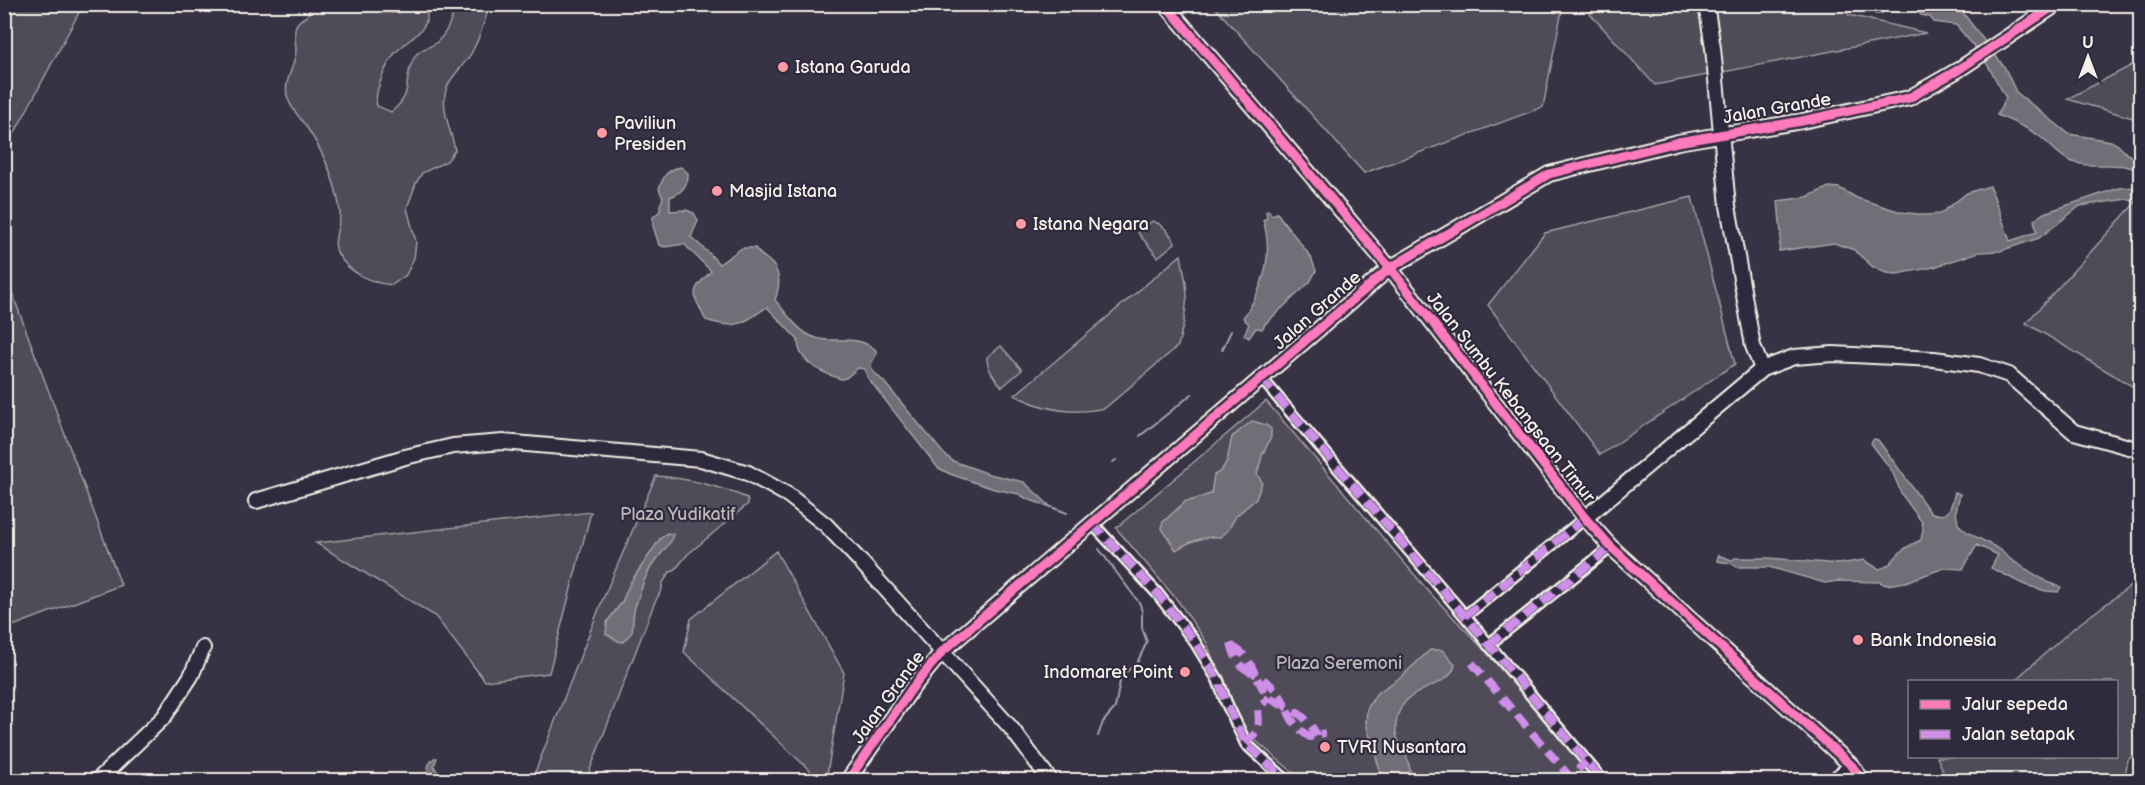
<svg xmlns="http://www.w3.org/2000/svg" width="2145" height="785" font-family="'Balsamiq Sans',sans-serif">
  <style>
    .green { fill: #504b59; stroke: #a29ea0; stroke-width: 1.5 }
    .water { fill: #726e77; stroke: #a6a2a4; stroke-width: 1.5 }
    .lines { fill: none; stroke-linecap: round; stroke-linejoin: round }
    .stream { stroke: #a6a2a4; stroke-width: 2 }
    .street-casing { stroke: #f4f1e8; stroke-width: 14 }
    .secondary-casing { stroke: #f4f1e8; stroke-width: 18 }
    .street { stroke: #2f2a3d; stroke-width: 9 }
    .secondary { stroke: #2f2a3d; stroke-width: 14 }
    .quiet { stroke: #ce8fe9; stroke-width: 8; stroke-dasharray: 15 8; stroke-linecap: butt }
    .cycleway-casing { stroke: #2f2a3d; stroke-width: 13 }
    .cycleway { stroke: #fd7abc; stroke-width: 9 }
    .poi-dot { fill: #ff9aa2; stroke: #2f2a3d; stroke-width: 2 }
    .labels { text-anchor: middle; stroke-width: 4.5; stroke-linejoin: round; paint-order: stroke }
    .poi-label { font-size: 18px; fill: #f4f1e8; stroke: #2f2a3d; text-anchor: start }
    .street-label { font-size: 18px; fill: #f4f1e8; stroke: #2f2a3d }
    .park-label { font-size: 18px; fill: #bbb7b6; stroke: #2f2a3d }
  </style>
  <rect width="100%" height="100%" fill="#373244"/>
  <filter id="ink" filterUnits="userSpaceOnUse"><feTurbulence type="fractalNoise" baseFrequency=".0167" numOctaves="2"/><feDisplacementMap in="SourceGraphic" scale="12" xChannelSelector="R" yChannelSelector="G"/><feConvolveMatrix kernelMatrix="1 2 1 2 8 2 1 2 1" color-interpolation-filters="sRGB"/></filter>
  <g filter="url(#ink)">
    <!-- green -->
    <path class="green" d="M5,4L83,5L5,151L4,5Z
      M311,5H360L383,12L397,13L412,5H426C433,31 409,37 395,53C386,65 373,93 377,106L391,112C416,92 401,82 414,58C419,48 429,49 437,42C447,33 453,18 455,5H489C485,21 480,37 472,52C464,67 447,78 445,95C442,112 452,134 455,150L447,161L422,173L416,183L407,208L416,242L414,258L406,275L392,285C371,283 349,273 338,254C331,242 340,227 340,214C340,206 337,195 335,187C329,165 318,144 306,126C300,118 291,108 288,99C282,82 295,68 296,51C296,34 289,25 307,16Z
      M1213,5H1563L1543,107L1364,173Z
      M1582,5H1840L1849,15L1926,33L1655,85Z
      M2140,61V120L2067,99Z
      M2140,194V391L2026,323L2136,202Z
      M1692,197L1735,364L1600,455L1488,305L1545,233Z
      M1152,221C1163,224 1170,233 1175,243L1158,257L1138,233Z
      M1181,255L1186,283L1187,297L1184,321L1178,346L1105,408C1074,415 1043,410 1015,395Z
      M5,274L121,585L5,629H4Z
      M1001,346L1022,370L1002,387C994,377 987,370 987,357Z
      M1266,401L1431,594L1488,654L1595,780H1302L1249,735L1222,684L1207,643L1178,601L1116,528Z
      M656,476C687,478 718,486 747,498L748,504L687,555L674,571L670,572L662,584V589L654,604L586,780H532L602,601Z
      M591,512L549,673L485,681L435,616L316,543Z
      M776,551L844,673L826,780H820L684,652L691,619Z
      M2140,579V748L2128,760L2124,780H1947L1937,757L2116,756V682L2014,681L2075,627Z"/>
    <!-- water -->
    <path class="water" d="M1854,5H1957L2005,68L2016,92L2069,134L2111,141L2118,145L2127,154L2140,161V172C2118,158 2090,171 2068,160C2057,154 2049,143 2039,136C2027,127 2011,121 1997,115L2006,98L1983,57L1956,25L1934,22L1930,17L1921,15L1915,9L1897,12L1890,9L1885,10L1881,14H1875L1870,9H1861Z
      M681,167L688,173C689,184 681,194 670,197V211L686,210L694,213L698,221L691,237L710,254L719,264L742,248H755C758,253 762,256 768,260C782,271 780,286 775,300C785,311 797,330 811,336C832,346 852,332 875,349L877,353L871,364L872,370L884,382L944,454L953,461L989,474L1024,482L1051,507L1027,499L1019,494L994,489L950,474L938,468L867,377L865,369L858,368L846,378L841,379C822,373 797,362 798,340L767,307C742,324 736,330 706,320C702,315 702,311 699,306C689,288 700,284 711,271L684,244L665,247L659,245L653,226V217L660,211V205L663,198L659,189C663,177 667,169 681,167Z
      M1990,186L2010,241L2037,232L2034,220L2044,213L2119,188L2138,187L2140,189V204L2127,199L2080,206L2039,238L2000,251L1979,252L1934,267L1897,274L1886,273L1873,267L1854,250L1834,243L1779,251L1781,234L1778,201L1807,197L1829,187L1839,188L1857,198L1901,212L1925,215L1940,214L1967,193Z
      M1268,210L1272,215L1277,213L1311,257L1316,271L1310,282L1266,323L1262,329L1256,328L1249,338L1244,335L1249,324L1243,318C1263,289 1274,255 1263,220L1267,218L1266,211Z
      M1252,421L1266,425L1271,429V437L1262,456L1257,474L1262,482L1256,499L1236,516L1229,529L1221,537C1207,535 1188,542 1176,550L1161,527L1163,522L1186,501C1196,501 1201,496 1211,494L1214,475L1221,471L1227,461L1232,437Z
      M1874,439L1878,440L1930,512C1950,521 1951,507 1955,492L1960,494L1956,511L1958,524L1967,532L2001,550L2010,559L2047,582L2061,587L2058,592L2046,591L2025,585L1991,568L1998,555L1977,545L1963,569L1944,568L1906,582L1886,585L1880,582L1838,581L1825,583L1769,567H1737L1731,563L1717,561L1718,555L1732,560L1735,558H1769L1839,564L1864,560L1879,569C1893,566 1893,557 1903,550C1908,546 1915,543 1921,540L1923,529L1922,522L1902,495L1892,471L1871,443Z
      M667,533L673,534L671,541L651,567L644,581L634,610L632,632L623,642L618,641L606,634L607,622L622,602L630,583L660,539Z
      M1430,650H1442L1455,665C1448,694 1393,681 1396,733C1397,742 1405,749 1407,758C1410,765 1410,773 1412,780H1383L1366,724L1367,709L1376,694L1401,677Z
      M434,758H437L434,766C438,776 446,776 454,780H429C426,771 427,765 434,758Z"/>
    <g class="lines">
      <!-- stream -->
      <path class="stream" d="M1222,350L1231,331
        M1140,436L1192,394
        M1113,462L1116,460
        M1051,507L1067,513
        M1098,736L1103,722L1115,708L1121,676L1137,663L1147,642L1142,628V612L1140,604L1099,549"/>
      <!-- street casing -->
      <g class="street-casing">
        <path id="street" d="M1262,379L1465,616L1602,780
          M1092,523L1157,593L1195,642L1218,680L1226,702L1246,744L1286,780
          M1465,616L1585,518
          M1488,645L1611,547"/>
      </g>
      <!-- secondary casing -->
      <g class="secondary-casing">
        <path id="secondary" d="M1165,4L1390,268L1585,518L1611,547L1852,766L1862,780
          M1706,4L1713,48L1728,206L1753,346L1762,369
          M256,501L405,457L453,446L503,442L701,459L748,473L788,495L826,525L861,562L1011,728L1050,780
          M1585,518L1762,369L1794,357L1833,354L1934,359L1979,365L2009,375L2074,432L2140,450
          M98,780L164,717L191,676L203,648
          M848,780L913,687L942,652L1390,268L1549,174L1678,142L1802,121L1909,98L1958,70L2057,4
          M1834,780L1852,766"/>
      </g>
      <!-- street -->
      <use href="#street" class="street"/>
      <!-- secondary -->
      <use href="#secondary" class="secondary"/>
      <!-- quiet -->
      <path class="quiet" d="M1262,379L1465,616L1602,780
        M1092,523L1157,593L1195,642L1218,680L1226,702L1246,744L1286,780
        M1465,616L1585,518
        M1231,643C1233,652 1236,661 1244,668C1248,671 1253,672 1256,676C1267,695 1264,697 1286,707C1291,721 1297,729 1310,737L1325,733
        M1488,645L1611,547
        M1232,647C1244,652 1250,662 1255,674C1270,683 1279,690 1286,707C1301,713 1310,721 1317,736
        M1472,663L1570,777L1586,762
        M1246,744C1259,730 1260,728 1258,709L1269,697"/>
      <!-- cycleway casing -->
      <g class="cycleway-casing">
        <path id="cycleway" d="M1165,4L1390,268L1585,518L1611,547L1852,766L1862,780
          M848,780L913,687L942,652L1390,268L1549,174L1678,142L1802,121L1909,98L1958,70L2057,4"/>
      </g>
      <!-- cycleway -->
      <use href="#cycleway" class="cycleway"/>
    </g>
  </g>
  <!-- markers -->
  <g class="poi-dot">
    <circle cx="783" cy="67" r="6"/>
    <circle cx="602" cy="133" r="6"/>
    <circle cx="717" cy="191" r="6"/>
    <circle cx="1021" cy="224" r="6"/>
    <circle cx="1858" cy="640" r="6"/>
    <circle cx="1185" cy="672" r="6"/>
    <circle cx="1325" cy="747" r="6"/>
  </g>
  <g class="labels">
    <!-- poi labels -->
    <g class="poi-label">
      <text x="795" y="73">Istana Garuda</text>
      <text x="614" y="129">Paviliun<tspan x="614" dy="21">Presiden</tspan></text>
      <text x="729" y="197">Masjid Istana</text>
      <text x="1033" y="230">Istana Negara</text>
      <text x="1870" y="646">Bank Indonesia</text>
      <text x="1173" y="678" text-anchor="end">Indomaret Point</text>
      <text x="1337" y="753">TVRI Nusantara</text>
    </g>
    <!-- street labels -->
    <g class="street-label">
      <text transform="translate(1777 108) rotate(-10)" y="6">Jalan Grande</text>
      <text transform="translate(1317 310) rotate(-41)" y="6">Jalan Grande</text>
      <text transform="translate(1511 397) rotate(52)" y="6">Jalan Sumbu Kebangsaan Timur</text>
      <text transform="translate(888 697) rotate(-54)" y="6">Jalan Grande</text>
    </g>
    <!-- park labels -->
    <g class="park-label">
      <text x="678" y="520">Plaza Yudikatif</text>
      <text x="1339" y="669">Plaza Seremoni</text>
    </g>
  </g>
  <!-- margin -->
  <rect width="2145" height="785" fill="none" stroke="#2f2a3d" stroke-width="24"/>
  <rect x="12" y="12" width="2121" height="761" fill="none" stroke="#f4f1e8" stroke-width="2" filter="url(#ink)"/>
  <!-- legend -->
  <rect x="1908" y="680" width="210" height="78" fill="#2f2a3d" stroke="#7e7a81" stroke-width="1.5"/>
  <rect x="1920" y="700" width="30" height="9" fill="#fd7abc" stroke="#7e7a81" stroke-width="1.5"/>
  <text x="1962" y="710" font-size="18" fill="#f4f1e8">Jalur sepeda</text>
  <rect x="1920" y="730" width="30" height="9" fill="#ce8fe9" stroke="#7e7a81" stroke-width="1.5"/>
  <text x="1962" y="740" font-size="18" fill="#f4f1e8">Jalan setapak</text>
  <!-- north arrow -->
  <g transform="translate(2088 57)" stroke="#2f2a3d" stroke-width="4.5" paint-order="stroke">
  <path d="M0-4.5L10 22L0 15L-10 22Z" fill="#f4f1e8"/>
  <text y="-9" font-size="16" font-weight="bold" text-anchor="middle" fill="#f4f1e8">U</text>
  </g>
</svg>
